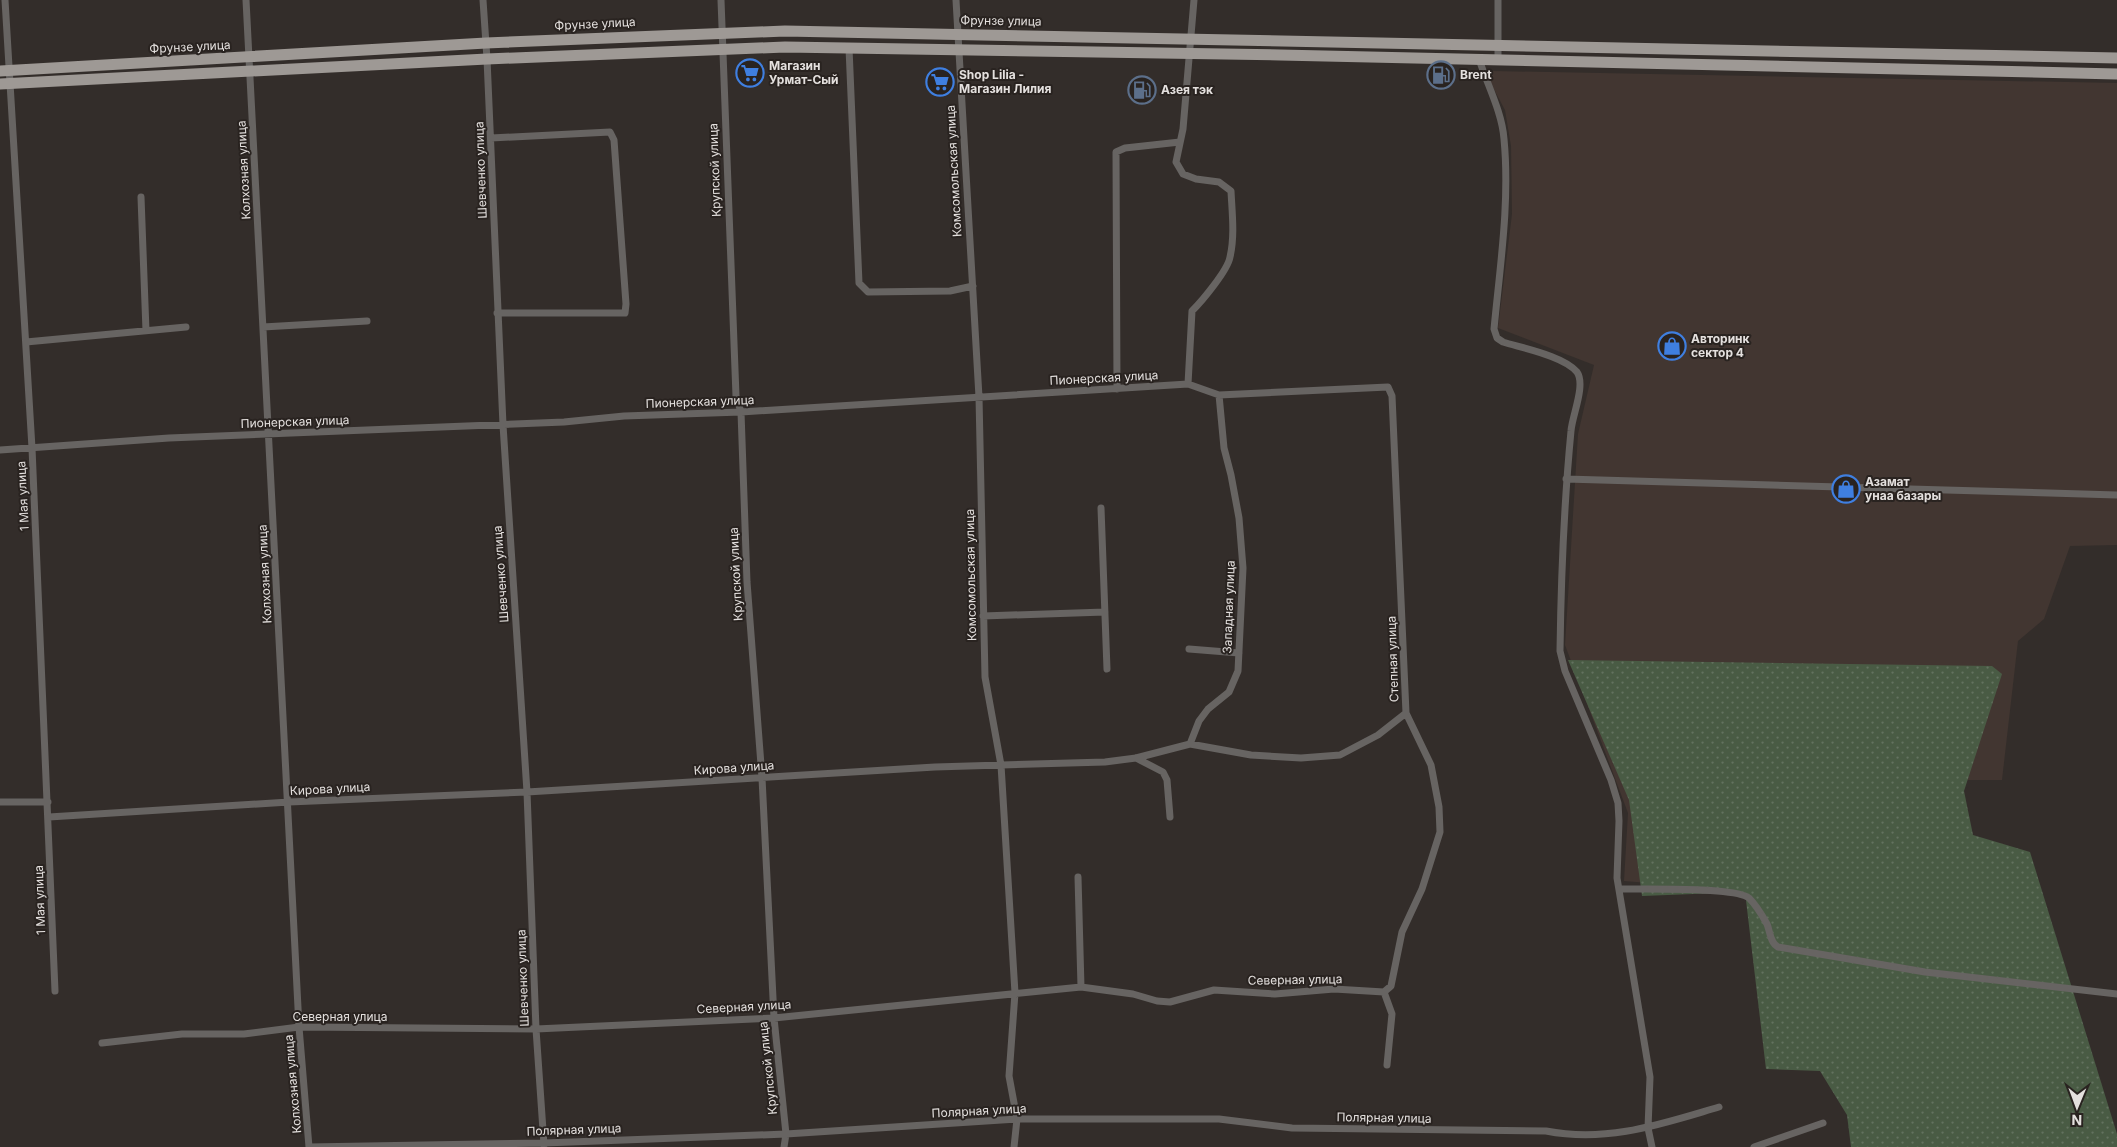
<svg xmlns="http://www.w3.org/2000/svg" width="2117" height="1147" font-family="Inter,sans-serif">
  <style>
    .built { fill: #423631 }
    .grass { fill: url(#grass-dots) }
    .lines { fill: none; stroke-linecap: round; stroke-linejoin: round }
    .minor { stroke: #676462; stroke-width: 7 }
    .primary { stroke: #9e9995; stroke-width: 11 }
    .labels { text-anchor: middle; stroke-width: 4; stroke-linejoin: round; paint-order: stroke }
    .street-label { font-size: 12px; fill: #e4e0de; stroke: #292320 }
    .poi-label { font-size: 12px; font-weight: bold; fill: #e4e0de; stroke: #292320; text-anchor: start }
  </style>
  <defs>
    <pattern id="grass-dots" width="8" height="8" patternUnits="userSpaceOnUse" patternTransform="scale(1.25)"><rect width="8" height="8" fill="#495b44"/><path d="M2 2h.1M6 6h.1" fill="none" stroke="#63725f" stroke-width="1.8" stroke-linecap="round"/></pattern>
  </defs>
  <rect width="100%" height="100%" fill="#332d2a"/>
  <!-- built -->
  <path class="built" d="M1492,71L2117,83V545L2070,546L2044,619L2018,641L2002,780H1846L1834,898L1624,881L1628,813L1565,645L1578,434L1594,365L1498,328L1512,214L1511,146L1505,110L1489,80Z"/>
  <!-- grass -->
  <path class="grass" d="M1568,660L1992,666L2002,674L1964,791L1973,835L2030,852L2117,1134V1147H1851L1847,1115L1820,1071L1766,1069L1745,892L1642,896L1629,800Z"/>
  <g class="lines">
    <!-- minor -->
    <path class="minor" d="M5,0L32,448L55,991
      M246,0L299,1027L309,1147
      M483,0L487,59L503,425L527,792L536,1029L544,1145
      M721,0L736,396L741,412L747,582L762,778L774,1018L786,1134L784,1147
      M956,0L979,397L985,677L1001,765L1015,993L1009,1076L1017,1119L1014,1147
      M1498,0V59
      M849,48L859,283L868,292L950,291L973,286
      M1479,59C1487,84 1502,112 1504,139C1510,202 1500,266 1494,329L1497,338L1503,342C1522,348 1564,356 1577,372C1586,385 1572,416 1571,431C1564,504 1561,578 1560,651L1565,671L1611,780L1618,803L1619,821L1617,878L1650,1077L1648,1128L1652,1147
      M491,138L610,132L614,140L626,304L625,313H497
      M141,197L146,331
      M263,327L367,321
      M26,342L186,327
      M1188,384L1192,311C1202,301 1228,270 1230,257C1235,236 1232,212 1231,191L1219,182L1196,179L1183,174L1176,162L1183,129L1194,0
      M1117,389L1116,152L1125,148L1180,142
      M0,450L169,438L564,422L624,416L741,412L1188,384L1219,395L1388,387L1392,396L1406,713L1431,765L1439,807L1440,832L1422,889L1402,932L1391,986L1384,992
      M1566,479L2117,495
      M1101,508L1107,669
      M983,616L1105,612
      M1189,649L1239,653
      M1190,744L1199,721L1208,709L1229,692L1238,671L1243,568L1239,518L1231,475L1224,448L1219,395
      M1136,758L1163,772L1167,780L1170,817
      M0,802H48
      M49,817L289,802L527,792L935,767L1105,762L1136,758L1190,744L1251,755L1301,758L1340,755L1378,735L1406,713
      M1078,877L1081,987
      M1619,889C1641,889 1737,887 1749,898C1756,905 1762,915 1767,924C1770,931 1770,943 1778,947L1925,972L2117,994
      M1384,992L1392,1014L1387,1065
      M102,1043L182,1034H244L299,1027L536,1029L774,1018L1081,987L1133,994L1157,1001L1170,1002L1214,990L1275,994L1334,989L1384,992
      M309,1147L544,1143L786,1134L1017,1119H1219L1292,1128L1546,1131C1608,1143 1661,1124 1719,1107
      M1754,1147L1823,1123"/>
    <!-- primary -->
    <path class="primary" d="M0,71L486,43L785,31L2117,58
      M0,84L487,59L785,47L1280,55L2117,74"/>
  </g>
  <!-- icons -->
  <defs>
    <g id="supermarket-ring" transform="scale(1.4375)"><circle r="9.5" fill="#292320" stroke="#3f7fe0" stroke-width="1.5"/><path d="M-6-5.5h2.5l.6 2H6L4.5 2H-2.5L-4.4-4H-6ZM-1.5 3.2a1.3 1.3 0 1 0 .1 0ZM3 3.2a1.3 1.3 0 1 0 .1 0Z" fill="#3f7fe0"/></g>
    <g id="fuel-ring" transform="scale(1.4375)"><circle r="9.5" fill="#292320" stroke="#5c6f8a" stroke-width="1.5"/><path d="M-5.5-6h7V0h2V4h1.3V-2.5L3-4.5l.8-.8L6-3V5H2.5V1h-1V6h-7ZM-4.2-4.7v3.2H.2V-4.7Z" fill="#5c6f8a"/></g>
    <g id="shop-ring" transform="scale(1.4375)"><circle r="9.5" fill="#292320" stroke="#3f7fe0" stroke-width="1.5"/><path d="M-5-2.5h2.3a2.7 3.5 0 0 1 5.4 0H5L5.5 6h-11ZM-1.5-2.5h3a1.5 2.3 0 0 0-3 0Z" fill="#3f7fe0"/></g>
  </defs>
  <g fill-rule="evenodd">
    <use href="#supermarket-ring" x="750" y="73"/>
    <use href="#fuel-ring" x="1441" y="75"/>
    <use href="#supermarket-ring" x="940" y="82"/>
    <use href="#fuel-ring" x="1142" y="90"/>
    <use href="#shop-ring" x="1672" y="346"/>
    <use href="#shop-ring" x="1846" y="489"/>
  </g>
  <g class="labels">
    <!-- street labels -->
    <g class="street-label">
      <text transform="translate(1001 21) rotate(1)" y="4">Фрунзе улица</text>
      <text transform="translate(595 24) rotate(-3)" y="4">Фрунзе улица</text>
      <text transform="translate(190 47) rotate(-3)" y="4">Фрунзе улица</text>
      <text transform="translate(244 170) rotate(-93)" y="4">Колхозная улица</text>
      <text transform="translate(481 170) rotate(-92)" y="4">Шевченко улица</text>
      <text transform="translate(715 170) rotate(-92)" y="4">Крупской улица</text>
      <text transform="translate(954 171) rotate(-93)" y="4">Комсомольская улица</text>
      <text transform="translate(1104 378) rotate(-3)" y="4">Пионерская улица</text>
      <text transform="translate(700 402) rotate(-2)" y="4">Пионерская улица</text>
      <text transform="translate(295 422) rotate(-2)" y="4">Пионерская улица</text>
      <text transform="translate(23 496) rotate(-93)" y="4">1 Мая улица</text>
      <text transform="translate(265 574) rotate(-93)" y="4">Колхозная улица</text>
      <text transform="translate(501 574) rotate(-94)" y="4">Шевченко улица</text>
      <text transform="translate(736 574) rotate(-93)" y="4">Крупской улица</text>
      <text transform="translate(971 575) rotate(-91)" y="4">Комсомольская улица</text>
      <text transform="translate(1229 607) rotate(-88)" y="4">Западная улица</text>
      <text transform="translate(1393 659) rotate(-92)" y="4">Степная улица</text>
      <text transform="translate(734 768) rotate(-4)" y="4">Кирова улица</text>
      <text transform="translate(330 789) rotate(-3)" y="4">Кирова улица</text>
      <text transform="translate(40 900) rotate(-92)" y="4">1 Мая улица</text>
      <text transform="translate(523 978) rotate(-92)" y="4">Шевченко улица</text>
      <text transform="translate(1295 980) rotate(-1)" y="4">Северная улица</text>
      <text transform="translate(744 1007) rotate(-3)" y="4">Северная улица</text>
      <text x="340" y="1021">Северная улица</text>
      <text transform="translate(768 1068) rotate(-96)" y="4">Крупской улица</text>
      <text transform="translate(293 1084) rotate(-95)" y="4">Колхозная улица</text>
      <text transform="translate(979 1111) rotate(-3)" y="4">Полярная улица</text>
      <text transform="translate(1384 1118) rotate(1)" y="4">Полярная улица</text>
      <text transform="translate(574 1130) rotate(-2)" y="4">Полярная улица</text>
    </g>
    <!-- poi labels -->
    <g class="poi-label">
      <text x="769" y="70">Магазин<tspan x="769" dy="14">Урмат-Сый</tspan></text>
      <text x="959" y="79">Shop Lilia -<tspan x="959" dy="14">Магазин Лилия</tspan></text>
      <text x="1460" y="79">Brent</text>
      <text x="1161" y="94">Азея тэк</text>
      <text x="1691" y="343">Авторинк<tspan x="1691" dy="14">сектор 4</tspan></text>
      <text x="1865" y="486">Азамат<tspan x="1865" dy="14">унаа базары</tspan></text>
    </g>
  </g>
  <!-- north arrow -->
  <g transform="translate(2077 1107) rotate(181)" stroke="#292320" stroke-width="4" paint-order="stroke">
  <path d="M0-4L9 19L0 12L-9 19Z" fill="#e4e0de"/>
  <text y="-8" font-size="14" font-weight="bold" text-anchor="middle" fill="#e4e0de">N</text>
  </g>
</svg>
